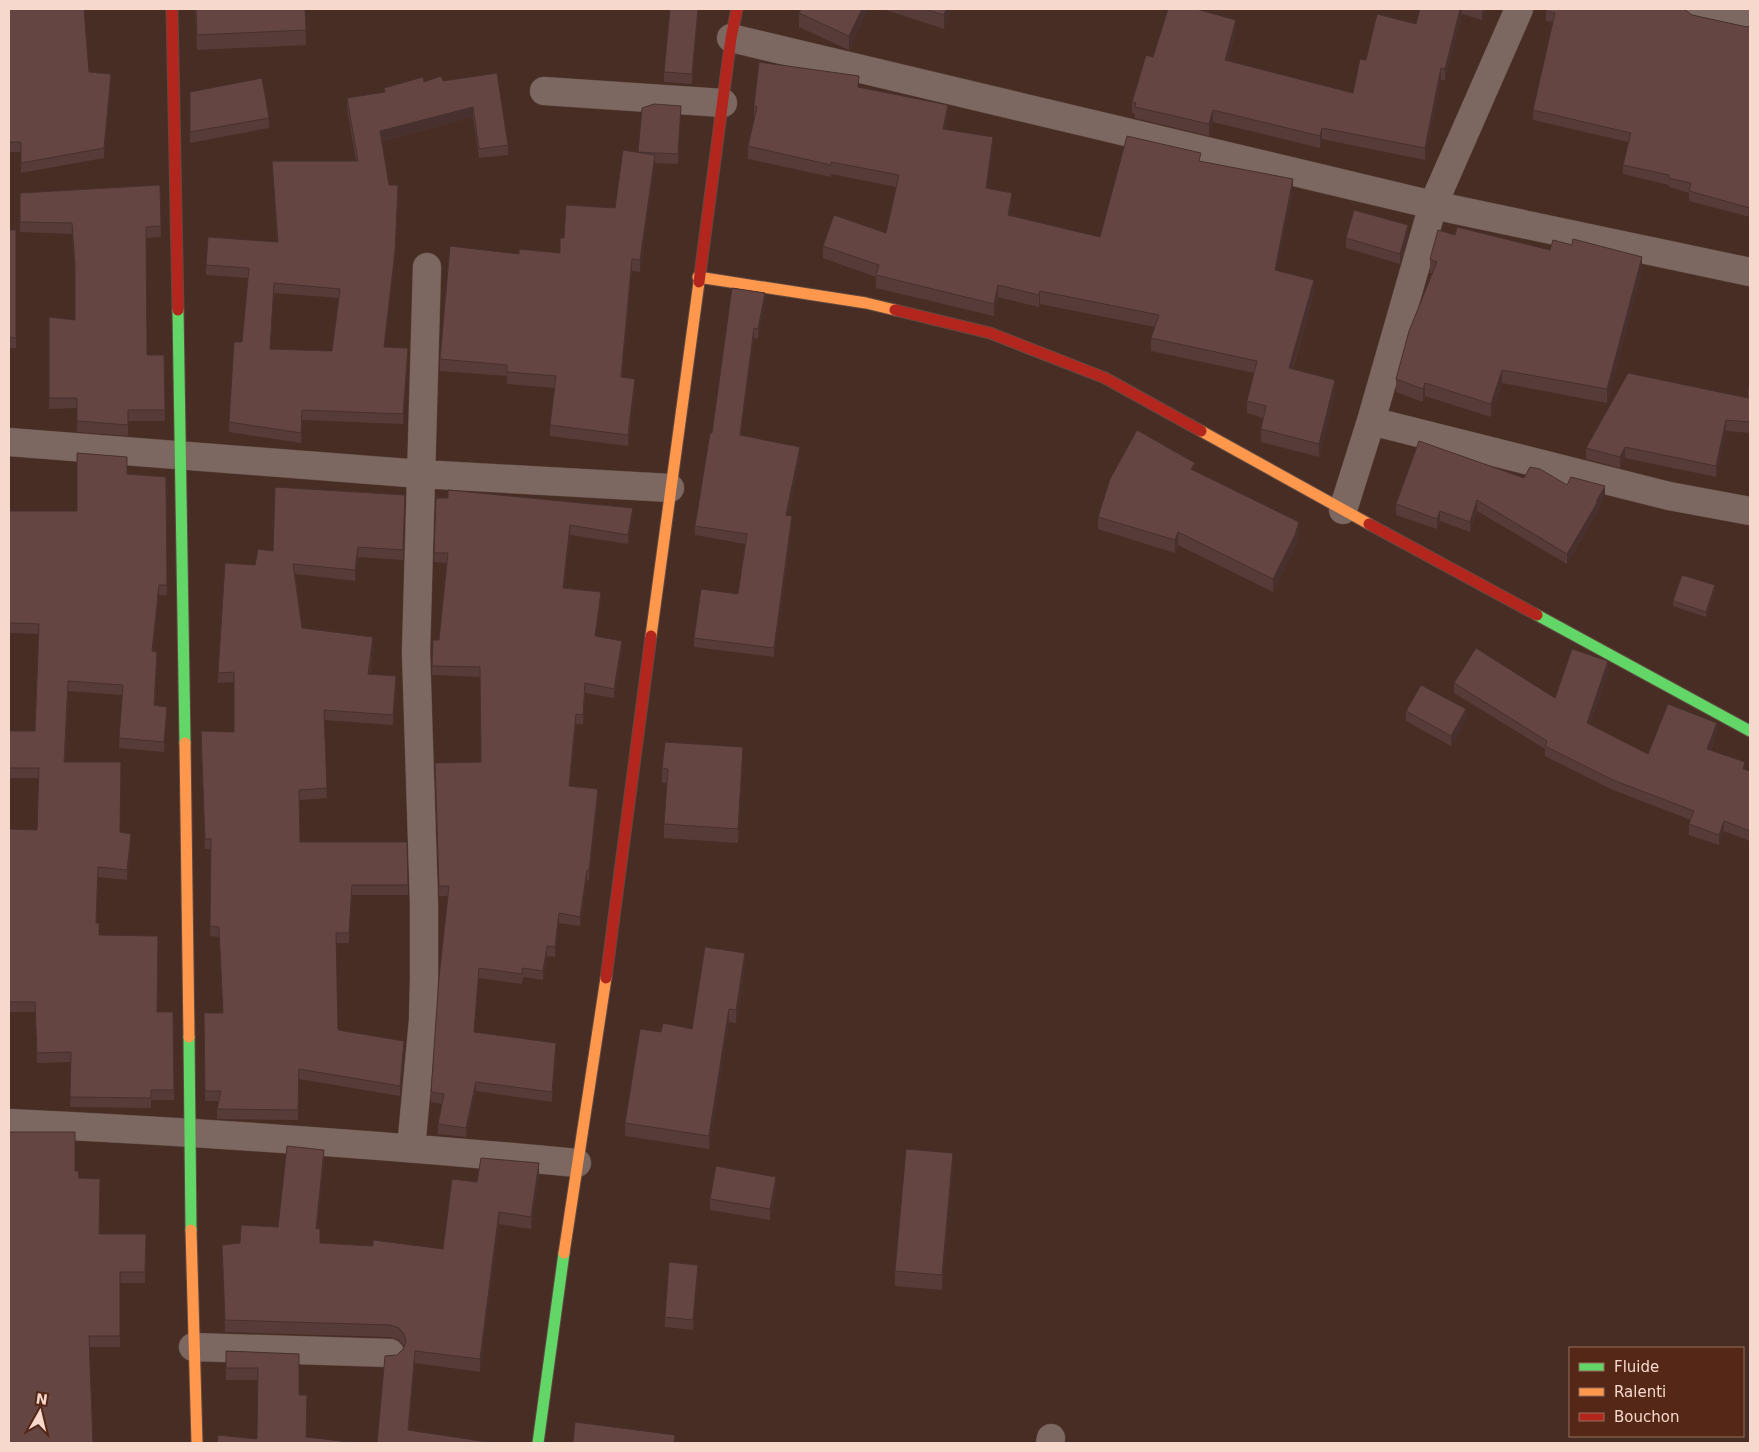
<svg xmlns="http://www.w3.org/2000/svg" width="1759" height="1452" font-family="'DejaVu Sans',sans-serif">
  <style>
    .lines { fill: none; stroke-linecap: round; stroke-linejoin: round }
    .street-casing { stroke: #5f4941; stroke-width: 29 }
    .fast-casing { stroke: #5f4941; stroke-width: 13 }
    .slow-casing { stroke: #5f4941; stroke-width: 13 }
    .jam-casing { stroke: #5f4941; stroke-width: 13 }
    .street { stroke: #7d6861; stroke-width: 28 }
    .fast { stroke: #63d668; stroke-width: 11 }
    .slow { stroke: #ff974d; stroke-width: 11 }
    .jam { stroke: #b3261e; stroke-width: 11 }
    .wall { fill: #573b39; fill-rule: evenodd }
    .shaded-wall { fill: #47302e }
    .building { fill: #654542; stroke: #47302e; fill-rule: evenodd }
  </style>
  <rect width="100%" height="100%" fill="#472d24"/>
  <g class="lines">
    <!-- street casing -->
    <g class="street-casing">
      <path id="street" d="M1695,9L1750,21
        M731,38L1433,205L1750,272
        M544,91L723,103
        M1371,421L1669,496L1750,511
        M9,442L421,474L670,488
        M1343,510L1371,421L1433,205L1519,9
        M9,1123C199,1132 387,1145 577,1163
        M411,1148L423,1020L424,979V904L416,652L427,267
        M193,1347L390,1353
        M1050,1443L1051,1438"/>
    </g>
    <!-- fast casing -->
    <g class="fast-casing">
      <path id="fast" d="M178,310L185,743
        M1537,615L1750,731
        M189,1037L191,1230
        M538,1443L564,1253"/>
    </g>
    <!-- slow casing -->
    <g class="slow-casing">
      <path id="slow" d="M698,277L866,303L895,310
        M1201,431L1369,524
        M651,636L699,282
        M185,743L189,1037
        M191,1230L197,1443
        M564,1253L606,978"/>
    </g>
    <!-- jam casing -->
    <g class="jam-casing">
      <path id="jam" d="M172,9L178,310
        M699,282L731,38L737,9
        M895,310L990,333L1105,378L1201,431
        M1369,524L1537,615
        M606,978L651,636"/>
    </g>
    <!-- street -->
    <use href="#street" class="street"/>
    <!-- fast -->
    <use href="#fast" class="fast"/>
    <!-- slow -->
    <use href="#slow" class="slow"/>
    <!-- jam -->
    <use href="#jam" class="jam"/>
  </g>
  <!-- wall -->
  <path class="wall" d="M9,9L89,72L111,84L104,158L21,173V152H9Z
    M195,9H305L306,45L197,50Z
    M868,9L849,50L799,27V13Z
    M883,9H951L944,29Z
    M1420,9H1486L1482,20L1462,14L1445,80H1441L1425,160L1322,139L1320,148L1213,122L1209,136L1135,118V114L1132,113V102L1153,57L1236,32L1228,61L1353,93L1366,60L1416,24Z
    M1546,11L1692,15L1747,27L1750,26V217L1689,201V193L1669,187V185L1623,174V165L1628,142L1533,120V110L1553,22L1546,21Z
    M698,15L692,84L664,82V72Z
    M497,73L508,145V155L479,158L473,117L382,141L389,185L398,195L395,261L385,347L408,358L403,424L302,420L301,443L229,432V422L242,342L248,278L206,275V265L277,242L272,161H356L347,108V98L384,93V88L424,82L443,81ZM274,293L339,298L332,351L270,349Z
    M859,88L948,117L946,129L993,149L987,188L1012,205L1010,215L1100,237L1201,161L1293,192L1277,270L1314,293L1293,369L1335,393L1319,457L1261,442V429L1263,418L1247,413V401L1254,373L1151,351V338L1155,327L1040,304L1039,307L998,297L994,316L876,288V277L823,258V246L886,233L896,187L831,174V177L748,159V146L754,119V106Z
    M190,92L269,118V128L190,143Z
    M681,116L678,164L655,163L640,272L632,271L622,377L635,390L628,446L550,436V425L555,388L507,384V376L440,371V359L519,254L560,253L564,238L615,208L638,152Z
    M160,185L161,237L146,238L147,355H164L165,421H128V436L77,432V408L49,409V317L75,320V274L72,234L20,232V193Z
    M9,230H16V348H9Z
    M1408,235L1400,264L1346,248V238Z
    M1455,235L1550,250L1642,270L1607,403L1502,383L1491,417L1425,396L1423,402L1396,392V379L1433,273H1430V259Z
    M732,288L765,303L758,339L754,338L741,435L800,457L788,516L792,526L774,657L694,647V638L738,594L745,544L695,535V526L712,433Z
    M1750,387V433L1726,431L1716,477L1625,458L1620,468L1586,459V448L1748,398Z
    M1195,471L1299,534L1295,548L1273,592L1178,545L1175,553L1098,529V517Z
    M127,474L166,477L167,595H159L153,651L157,662L155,705L167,717L164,752L119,748L122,695L68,691L65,762L120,832L131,844L127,880L98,877L96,923L99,935L157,1012H173L174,1100H151V1108L70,1107L71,1062L37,1063L35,1012H9V829L37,830L39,778H9V731H35L39,634L9,633V511H77Z
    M1524,478L1567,485L1605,496L1597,510V513L1567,564L1477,511L1470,532L1440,521L1437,529L1396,515V504Z
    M405,495L403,560L358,557L355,581L295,574L302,628L373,647L370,674L396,686L393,725L324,720L327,798L299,800L300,842L408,885V895H352L349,943H336L338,1030L404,1051L400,1096L299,1079L298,1120L217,1119V1109L218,1101H205L204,1013H223L219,937L210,936L211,849H205L201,741L234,732V682L218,683V673L255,565L273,551Z
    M436,498L633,518L628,544L570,535L564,588L601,602L596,636L622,650L614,698L585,693L583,724H576L570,786L598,798L589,880H587L580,926L559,923L555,957L547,956L543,980L523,977L522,984L479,978L474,1032L556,1053L552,1102L476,1091L466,1137L438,1134V1124L442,1104L431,1102V1092L448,896H439L435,772L481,762L480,677L432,675L433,640H439L447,563L434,562Z
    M1715,590L1706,617L1673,606V601Z
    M1608,672L1590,725L1648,754L1717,733L1711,750L1745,769L1750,771V841L1724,831L1719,845L1689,835V824L1691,820L1613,790L1545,756V749L1454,693V683L1555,698Z
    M1406,711L1466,720L1451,746L1406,721Z
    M743,762L738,843L664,838V824L667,783H662V768Z
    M745,966L736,1023L729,1022L709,1149L625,1136V1123L661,1032L692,1029Z
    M324,1163L317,1229L320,1243L373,1246L443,1249L477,1182L539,1175L531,1229L499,1224L480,1372L415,1363L409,1430L377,1443L397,1355L403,1349L404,1346L399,1340L390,1337L225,1332L222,1245L240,1243L278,1227Z
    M953,1168L942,1290L895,1286V1271Z
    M75,1171L79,1178L99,1234H146L145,1283H120V1347H89Z
    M776,1187L770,1220L710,1210V1199Z
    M698,1275L693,1330L665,1327V1317Z
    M226,1351L299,1354V1395L306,1437L257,1439L258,1380H226Z"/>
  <!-- shaded-wall -->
  <path class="shaded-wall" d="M698,9V15L692,84V74Z
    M862,9H868L849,50V36Z
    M946,9H951L944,29V15Z
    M1460,9H1462V14L1445,80V69Z
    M1482,9H1486L1482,20Z
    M1236,20V32L1225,72V60Z
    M1441,68V80L1425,160V148Z
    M111,74V84L104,158V148Z
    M948,105V117L943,142V129Z
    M681,106V116L678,164V154Z
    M473,107V117L380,141V131Z
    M1213,110V122L1209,136V124Z
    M1322,128V139L1320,148V136Z
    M993,137V149L986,200V188Z
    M655,155V166L640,272V260Z
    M1293,179V192L1275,282V270Z
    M398,185L395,261L384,357V347Z
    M1012,193V205L1008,227V215Z
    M1408,225V235L1400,264V254Z
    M1642,257V270L1607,403V389Z
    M632,259V271L621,388V377Z
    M1314,280V293L1289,381V368Z
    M274,283V293L270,359V349Z
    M998,285V297L994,316V304Z
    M1040,291V304L1039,307V295Z
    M765,293V303L758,339V329Z
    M754,328V338L740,445V435Z
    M408,348V358L403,424V414Z
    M1502,370V383L1491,417V404Z
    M635,379V390L628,446V435Z
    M1335,380V393L1319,457V444Z
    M1425,383V396L1423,402V389Z
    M1726,420V431L1716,477V466Z
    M800,447V457L786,525V515Z
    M1625,447V458L1620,468V457Z
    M1195,463V476L1191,469Z
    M1605,486V496L1597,510V513L1567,564V554Z
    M1477,500V511L1470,532V522Z
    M633,508V518L628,544V535Z
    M1440,511V521L1437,529V519Z
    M792,516V526L774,657V648Z
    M1299,522V534L1295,548L1273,592V579Z
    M570,525V535L563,597V588Z
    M1178,532V545L1175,553V540Z
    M358,547V557L355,581V570Z
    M159,585V595L152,661V651Z
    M1715,585V590L1706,617V612Z
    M601,592V602L595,646V636Z
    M373,637V647L368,684V674Z
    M622,641V650L614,698V689Z
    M157,652V662L154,715V705Z
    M1608,661V672L1587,734V723Z
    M396,676V686L393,725V715Z
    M167,707V717L164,752V742Z
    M1466,709V720L1451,746V736Z
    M576,714V724L569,795V786Z
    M1717,723V733L1707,759V749Z
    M743,747V762L738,843V829Z
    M598,789V798L589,880V871Z
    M1724,821V831L1719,845V835Z
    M131,834V844L127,880V870Z
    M587,870V880L580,926V917Z
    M352,885V895L349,943V933Z
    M559,913V923L555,957V947Z
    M547,946V956L543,980V971Z
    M745,953V966L736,1023V1010Z
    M479,968V978L474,1041V1032Z
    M729,1009V1022L709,1149V1136Z
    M404,1041V1051L400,1096V1086Z
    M556,1043V1053L552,1102V1092Z
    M476,1082V1091L466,1137V1128Z
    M324,1150V1163L316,1241V1229Z
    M953,1153V1168L942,1290V1275Z
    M539,1163V1175L531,1229V1217Z
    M776,1177V1187L770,1220V1209Z
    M499,1212V1224L480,1372V1359Z
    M698,1265V1275L693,1330V1320Z
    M415,1351V1363L408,1442V1430Z"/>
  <!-- building -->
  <path class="building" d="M9,9H84L89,72L111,74L104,148L21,163V142H9Z
    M196,9H305L306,30L197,35Z
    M670,9H698L692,74L664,72Z
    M801,9H862L849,36L799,13Z
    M924,9H946L944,15Z
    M1168,9H1196L1236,20L1225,60L1353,93L1360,59L1366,60L1377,14L1416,24L1420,9H1460L1445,69L1441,68L1425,148L1322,128L1320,136L1213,110L1209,124L1135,107L1136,103L1132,102L1146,55L1153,57Z
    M1547,9H1684L1692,15L1747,27L1750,26V208L1689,191L1691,183L1669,178V175L1623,165L1631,133L1533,110L1555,13L1546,11Z
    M759,62L859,76L858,87L948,105L943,129L993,137L986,188L1012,193L1008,215L1100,237L1127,136L1201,153L1199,161L1293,179L1275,270L1314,280L1289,368L1335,380L1319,444L1261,429L1266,406L1247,401L1257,361L1151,338L1159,315L1040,291L1039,295L998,285L994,304L876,275L879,265L823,246L834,215L886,233L899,175L831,162V165L748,146L757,107L754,106Z
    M497,73L508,145L479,149L473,107L380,131L389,185H398L395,252L384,347L408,348L403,414L302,410L301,433L229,422L234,342H242L249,268L206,265L208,237L278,242L272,161H358L347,98L385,92L384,88L423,77L424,82L441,76L443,81ZM274,283L340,289L332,351L270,349Z
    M262,78L269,118L190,132V92Z
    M654,104L681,106L678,154L638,152L642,108Z
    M623,150L655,155L640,260L632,259L621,377L635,379L628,435L550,425L556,376L507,372V365L440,359L450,246L519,254V249L560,253V238H564L566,205L615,208Z
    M160,185L161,226L146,227L147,355H164L165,410H128V425L77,421V398H49V317L75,320V264L72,223L20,222V193Z
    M1354,210L1408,225L1400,254L1346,238Z
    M1457,227L1550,250L1553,240L1572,245L1573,239L1642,257L1607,389L1502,370L1491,404L1425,383L1423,389L1396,379L1409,331L1437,262L1430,259L1438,230L1455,235Z
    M9,230H16V338L9,337Z
    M732,288L765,293L758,329L754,328L740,435L800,447L786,515L792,516L774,648L694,638L701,589L738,594L747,534L695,526L710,433H712Z
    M1628,373L1748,398V387H1750V422L1726,420L1716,466L1625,447L1620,457L1586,448Z
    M1137,430L1195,463L1191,469L1299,522L1295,535L1273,579L1178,532L1175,540L1098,517L1110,479Z
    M1419,441L1524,478L1530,467L1540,469L1567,485L1571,477L1605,486L1596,502L1597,503L1567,554L1477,500L1470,522L1440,511L1437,519L1396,504Z
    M77,453L127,457V474L166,477L167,585H159L152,651L157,652L154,705L167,707L164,742L119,738L123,685L68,681L64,762H121L120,832L131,834L127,870L98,867L96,923H99V935L158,936L157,1012H173L174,1090H151V1098L70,1097L71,1052L37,1053L35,1002H9V829L37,830L39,768H9V731H35L39,624L9,623V511H77Z
    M275,487L405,495L403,550L358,547L355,570L293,564L302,628L373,637L368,674L396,676L393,715L324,710L327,788L299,790L300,842H407L408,885H352L349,933H336L338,1030L404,1041L400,1086L299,1069L298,1110L217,1109L221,1091H205L204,1013H223L219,927L210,926L211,839H205L201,731L234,732V672L218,673L225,563L255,565L258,549L273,551Z
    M448,490L633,508L628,535L570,525L563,588L601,592L595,636L622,641L614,689L585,683L583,715L576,714L569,786L598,789L589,871L587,870L580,917L559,913L555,947L547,946L543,971L523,968L522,974L479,968L474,1032L556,1043L552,1092L476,1082L466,1128L438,1124L444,1094L431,1092L439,977L449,886H439L435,763L481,762L480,667L432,666L433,640H439L448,553H434L436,498H448Z
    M1682,575L1715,585L1706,612L1673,601Z
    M1476,648L1555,698L1572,649L1608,661L1587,723L1648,754L1668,704L1717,723L1707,749L1745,762L1743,769L1750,771V831L1724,821L1719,835L1689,824L1694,811L1613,780L1545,746L1547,741L1454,683Z
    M1421,685L1466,709L1451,736L1406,711Z
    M665,742L743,747L738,829L664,824L668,769L662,768Z
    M705,947L745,953L736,1010L729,1009L709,1136L625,1123L640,1029L661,1032L663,1023L692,1029Z
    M9,1132H75V1171H78L79,1178L100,1179L99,1234H146L145,1272H120V1336H89L93,1443H9Z
    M287,1146L324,1150L316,1229H320V1243L373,1246V1240L443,1249L452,1179L477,1182L481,1158L539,1163L531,1217L499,1212L480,1359L415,1351L408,1430L494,1443H377L385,1356L397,1355L403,1349L406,1342L404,1334L399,1328L390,1325L225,1320L222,1245L240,1243L241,1225L278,1227Z
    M906,1149L953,1153L942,1275L895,1271Z
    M716,1166L776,1177L770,1209L710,1199Z
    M669,1262L698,1265L693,1320L665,1317Z
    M226,1351L299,1354V1395H307L306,1437L358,1443H217L218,1435L257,1439L258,1368H226Z
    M575,1422L675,1435L674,1443H573Z"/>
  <!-- border -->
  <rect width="1759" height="1452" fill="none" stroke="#f6d8cd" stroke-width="20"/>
  <!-- legend -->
  <rect x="1569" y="1347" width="175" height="90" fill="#552716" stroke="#956e5f"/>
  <rect x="1579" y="1363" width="25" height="8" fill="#63d668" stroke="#956e5f"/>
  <text x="1614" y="1372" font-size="15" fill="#f6d8cd">Fluide</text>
  <rect x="1579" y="1388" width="25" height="8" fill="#ff974d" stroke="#956e5f"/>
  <text x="1614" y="1397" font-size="15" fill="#f6d8cd">Ralenti</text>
  <rect x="1579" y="1413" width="25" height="8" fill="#b3261e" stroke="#956e5f"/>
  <text x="1614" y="1422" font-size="15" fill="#f6d8cd">Bouchon</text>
  <!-- north arrow -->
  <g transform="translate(40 1412) rotate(8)" stroke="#552716" stroke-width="4" paint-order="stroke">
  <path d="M0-4L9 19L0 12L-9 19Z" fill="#f6d8cd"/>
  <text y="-8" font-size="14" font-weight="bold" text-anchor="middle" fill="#f6d8cd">N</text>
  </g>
</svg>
